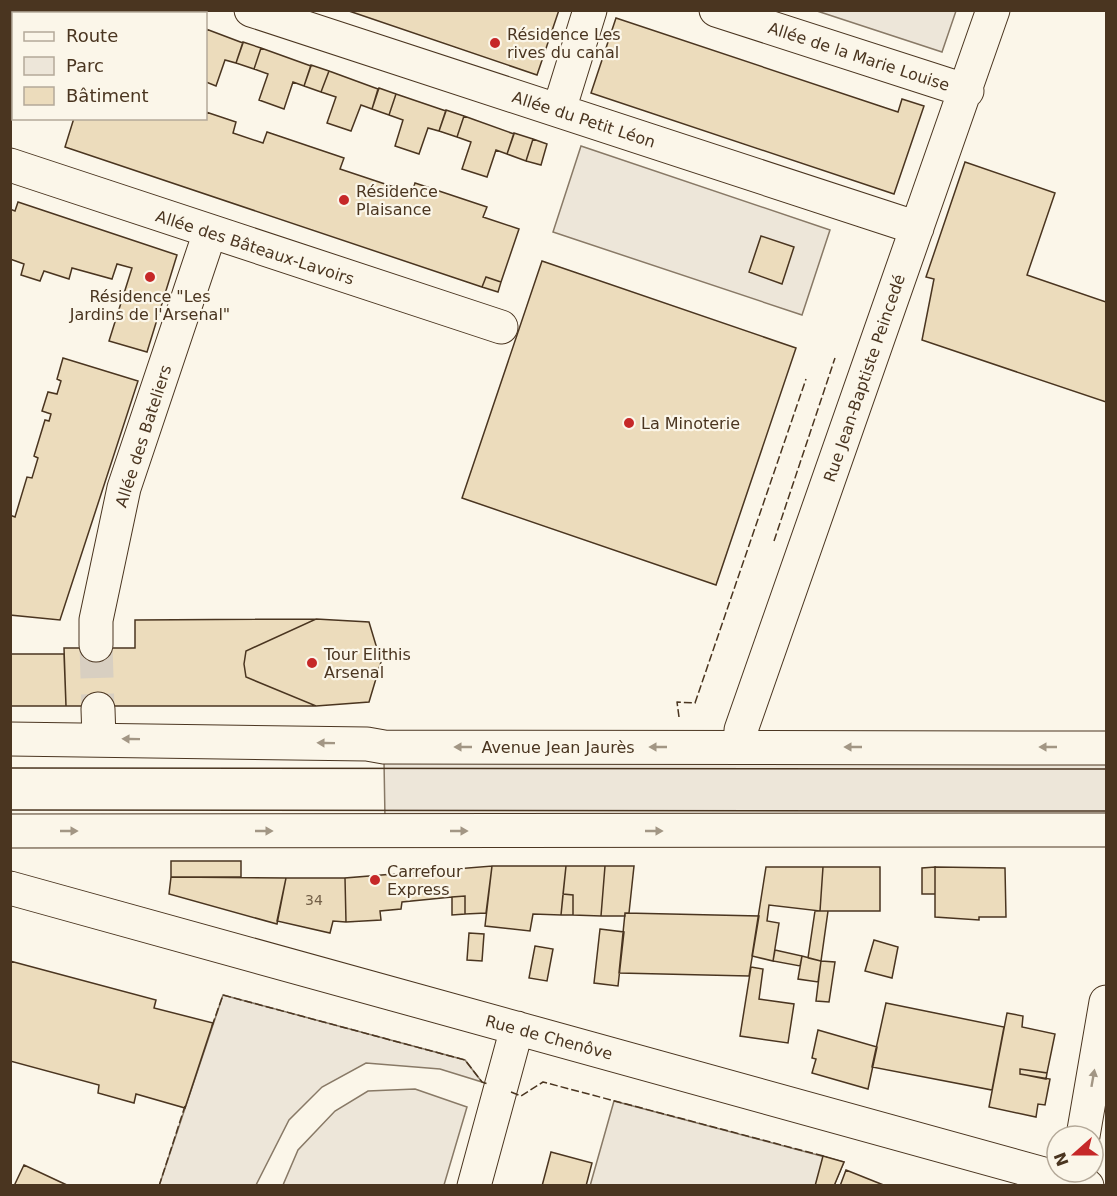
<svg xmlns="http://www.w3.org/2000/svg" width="1117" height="1196" font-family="'DejaVu Sans',sans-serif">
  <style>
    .green { fill: #ede6d9; stroke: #887966; stroke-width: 1.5 }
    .building { fill: #ecdcbc; stroke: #4a3520; stroke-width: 1.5 }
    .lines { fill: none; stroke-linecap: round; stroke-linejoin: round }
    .minor-tunnel { stroke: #d8cfc1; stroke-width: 33; stroke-dasharray: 33 16; stroke-linecap: butt }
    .minor-casing { stroke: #4a3520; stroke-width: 35 }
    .major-casing { stroke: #4a3520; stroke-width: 35 }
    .minor { stroke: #fbf6e9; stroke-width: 33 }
    .major { stroke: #fbf6e9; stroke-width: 33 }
    .tram { stroke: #4a3520; stroke-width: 1.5 }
    .fence { stroke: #4a3520; stroke-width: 1.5; stroke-dasharray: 8 3; stroke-linecap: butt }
    .oneway { fill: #a29684 }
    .poi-dot { fill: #c62828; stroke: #fbf6e9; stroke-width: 2 }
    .labels { text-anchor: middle; stroke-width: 4.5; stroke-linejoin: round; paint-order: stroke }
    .number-label { font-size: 14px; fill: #725f47 }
    .poi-label { font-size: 16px; fill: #4a3520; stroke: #fbf6e9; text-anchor: start }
    .street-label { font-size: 16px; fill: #4a3520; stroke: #fbf6e9 }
  </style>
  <rect width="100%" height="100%" fill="#fbf6e9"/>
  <!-- green -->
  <path class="green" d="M817,11L956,10V11L942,52Z
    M581,146L830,230L802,315L553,232Z
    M384,761H1106V819L385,818Z
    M223,995L465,1060L482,1082L440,1069L366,1063L322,1087L289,1120L256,1185L159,1186Z
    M415,1089L467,1107L444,1185H283L298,1150L335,1111L368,1091Z
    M614,1101L844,1162L834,1185L590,1186Z"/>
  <!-- building -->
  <path class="building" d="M346,10H559L537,75Z
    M616,18L898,112L902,99L924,106L894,194L591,93Z
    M206,29L243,43L236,63L225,60L216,86L206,82Z
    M243,42L261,48L254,69L236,63Z
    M261,48L311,66L304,86L293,82L284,109L259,100L268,74L254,69Z
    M311,65L329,71L321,92L304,86Z
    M329,71L378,89L372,109L361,105L351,131L327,123L336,97L321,92Z
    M379,88L396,94L389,115L372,109Z
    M396,94L446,111L439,131L428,128L419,154L395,146L403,120L389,115Z
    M446,110L464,116L457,137L439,131Z
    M206,112L236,122L233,133L263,143L267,132L344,158L340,169L412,193L415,183L487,207L483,217L519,229L501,282L486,277L482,287L65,147L74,118H206Z
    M464,116L514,134L507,154L496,150L487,177L462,169L471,142L457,137Z
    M514,133L533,139L526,161L507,154Z
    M533,139L547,144L541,165L526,161Z
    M965,162L1055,193L1027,275L1106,302V402L922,340L934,279L926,277Z
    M18,202L177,255L147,352L109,341L132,268L117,264L112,279L72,268L69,279L44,271L40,281L21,275L24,264L10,259V209L15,211Z
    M761,236L794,247L782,284L749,272Z
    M542,261L796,348L716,585L462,498Z
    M486,277L501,282L498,292L482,287Z
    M63,358L138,381L60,620L10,615V515L15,517L27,477L32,478L38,458L34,456L45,420L49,421L51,414L42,411L48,392L57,394L61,381L57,379Z
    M316,619L369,622L381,662L369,702L316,706H66L64,648H135V620Z
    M316,619L369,622L381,662L369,702L316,706L246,677L244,664L246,651Z
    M10,654H64L66,706H10Z
    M171,861H241V877H171Z
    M492,866L486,913L465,914V896L452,897L402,902L401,909L380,911L381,920L346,922L345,878Z
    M492,866H566L561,915L533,914L530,931L485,926Z
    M566,866H605L601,916L573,915V895L563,894Z
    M605,866H634L629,913H625V916H601Z
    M766,867H823L820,911L769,905L767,921L779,923L773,961L752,956Z
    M823,867H880V911H820Z
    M935,867V894H922V868Z
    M935,867L1005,868L1006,917H979V920L935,917Z
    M171,877L286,878L277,924L169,894Z
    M286,878H345L346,922L333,921L330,933L277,921Z
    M563,894L573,895V915H561Z
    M465,896V914L452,915V897Z
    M815,911H828L821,961L808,958Z
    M625,913L759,916L749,976L619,973Z
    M600,929L624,932L618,986L594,983Z
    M469,933L484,934L482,961L467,960Z
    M874,940L898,947L892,978L865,971Z
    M535,946L553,949L547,981L529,978Z
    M775,950L802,956L800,966L773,961Z
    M802,956L821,961L818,982L798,979Z
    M10,961L156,1000L154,1008L213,1023L185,1108L136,1094L134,1103L98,1093L99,1085L10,1061Z
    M821,961L835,962L829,1002L816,1001Z
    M751,967L763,969L759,999L794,1004L788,1043L740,1036Z
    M886,1003L1004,1027L992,1090L872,1067Z
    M1007,1013L1023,1016L1022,1027L1055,1034L1047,1073L1020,1069V1074L1050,1079L1045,1105L1038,1104L1036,1117L989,1107Z
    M818,1030L877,1047L868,1089L812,1073L816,1059L812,1058Z
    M1020,1069L1047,1073L1046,1079L1020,1074Z
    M551,1152L592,1163L586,1186H542Z
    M823,1156L844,1162L834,1186H815Z
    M24,1165L69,1186H14Z
    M846,1170L886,1186H840Z"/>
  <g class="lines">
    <!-- minor-tunnel -->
    <path class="minor-tunnel" d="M96,645L98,709"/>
    <!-- minor casing -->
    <g class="minor-casing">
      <path id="minor" d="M251,10L917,228
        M716,10L967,91
        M73,14L76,10
        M10,71L14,68
        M559,110L590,10
        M10,165L501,327
        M96,645V620L124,488L210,232
        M98,709L99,739
        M741,747V730L993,10
        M10,888L1087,1186
        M1083,1136L1106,1002
        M474,1186L517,1028"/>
    </g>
    <!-- major casing -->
    <g class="major-casing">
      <path id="major" d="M10,739L367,744L384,747L1106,748
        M10,831L1106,830"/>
    </g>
    <!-- minor -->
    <use href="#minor" class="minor"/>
    <!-- major -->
    <use href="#major" class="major"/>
    <!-- tram -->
    <path class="tram" d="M10,768L1106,769
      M10,810L1106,811"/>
    <!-- fence -->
    <path class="fence" d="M774,541L835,358
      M679,717L677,702L695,703L806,379
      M212,1026L223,995L465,1060L482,1082L488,1084
      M511,1092L521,1096L543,1082L827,1157
      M159,1186L185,1106"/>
  </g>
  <!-- one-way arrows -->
  <defs><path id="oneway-solid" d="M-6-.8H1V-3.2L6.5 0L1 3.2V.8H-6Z" transform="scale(1.5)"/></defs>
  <g class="oneway">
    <use href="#oneway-solid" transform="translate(131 739) rotate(-179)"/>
    <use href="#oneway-solid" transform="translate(326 743) rotate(-179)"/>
    <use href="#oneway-solid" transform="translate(463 747) rotate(-180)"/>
    <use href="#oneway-solid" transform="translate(658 747) rotate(-180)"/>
    <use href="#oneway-solid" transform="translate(853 747) rotate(-180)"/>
    <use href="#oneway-solid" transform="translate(1048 747) rotate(-180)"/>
    <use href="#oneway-solid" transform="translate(69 831)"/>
    <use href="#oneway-solid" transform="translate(264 831)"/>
    <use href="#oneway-solid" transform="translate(459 831)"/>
    <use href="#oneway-solid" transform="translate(654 831)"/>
    <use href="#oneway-solid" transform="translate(1093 1078) rotate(-80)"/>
  </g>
  <!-- markers -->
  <g class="poi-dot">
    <circle cx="495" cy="43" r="6"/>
    <circle cx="344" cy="200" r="6"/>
    <circle cx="150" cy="277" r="6"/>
    <circle cx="629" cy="423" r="6"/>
    <circle cx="312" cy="663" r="6"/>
    <circle cx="375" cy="880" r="6"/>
  </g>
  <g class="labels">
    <!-- number labels -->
    <g class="number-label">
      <text x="314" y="905">34</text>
    </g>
    <!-- poi labels -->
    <g class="poi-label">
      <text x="507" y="40">Résidence Les<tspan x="507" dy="18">rives du canal</tspan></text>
      <text x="356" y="197">Résidence<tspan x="356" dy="18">Plaisance</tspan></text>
      <text x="150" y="302" text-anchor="middle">Résidence "Les<tspan x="150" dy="18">Jardins de l'Arsenal"</tspan></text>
      <text x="641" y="429">La Minoterie</text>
      <text x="324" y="660">Tour Elithis<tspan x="324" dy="18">Arsenal</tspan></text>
      <text x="387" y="877">Carrefour<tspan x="387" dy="18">Express</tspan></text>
    </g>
    <!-- street labels -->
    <g class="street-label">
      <text transform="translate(859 56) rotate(18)" y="6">Allée de la Marie Louise</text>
      <text transform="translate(584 119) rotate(18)" y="6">Allée du Petit Léon</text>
      <text transform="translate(255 247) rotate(18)" y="6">Allée des Bâteaux-Lavoirs</text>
      <text transform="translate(864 378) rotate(-71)" y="6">Rue Jean-Baptiste Peincedé</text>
      <text transform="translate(143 436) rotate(-72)" y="6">Allée des Bateliers</text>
      <text x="558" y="753">Avenue Jean Jaurès</text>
      <text transform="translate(549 1037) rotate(15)" y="6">Rue de Chenôve</text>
    </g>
  </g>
  <!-- border -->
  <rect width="1117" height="1196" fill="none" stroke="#4a3520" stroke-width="24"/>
  <!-- legend -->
  <rect x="12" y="12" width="195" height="108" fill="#fbf6e9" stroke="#b4a999" stroke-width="1.5"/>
  <rect x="24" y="32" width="30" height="9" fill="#fbf6e9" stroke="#b4a999" stroke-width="1.5"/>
  <text x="66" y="42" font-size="18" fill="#4a3520">Route</text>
  <rect x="24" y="57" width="30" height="18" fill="#ede6d9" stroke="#b4a999" stroke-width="1.5"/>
  <text x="66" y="72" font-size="18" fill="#4a3520">Parc</text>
  <rect x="24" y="87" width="30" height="18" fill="#ecdcbc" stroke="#b4a999" stroke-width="1.5"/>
  <text x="66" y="102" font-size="18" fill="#4a3520">Bâtiment</text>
  <!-- north arrow -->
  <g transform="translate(1075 1154) rotate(249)"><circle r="28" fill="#fbf6e9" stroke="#b4a999" stroke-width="1.5"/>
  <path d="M0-4.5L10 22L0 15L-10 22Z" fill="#c62828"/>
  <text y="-9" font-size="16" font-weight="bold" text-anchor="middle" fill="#4a3520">N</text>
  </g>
</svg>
